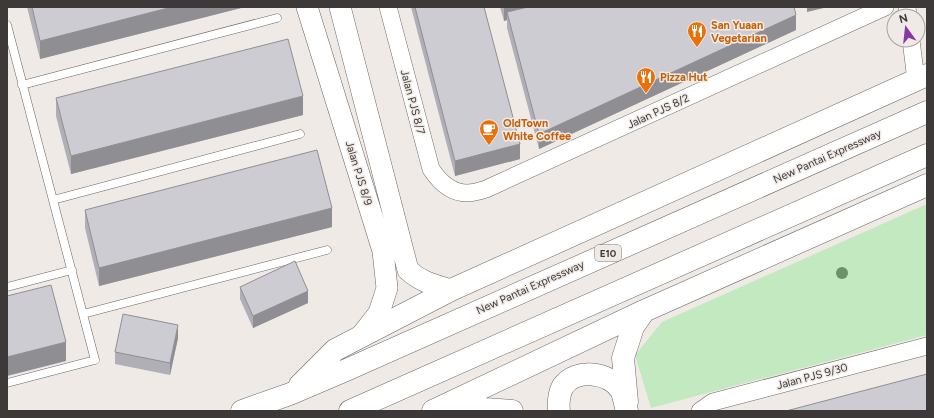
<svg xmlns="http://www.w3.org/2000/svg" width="934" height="418" font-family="Figtree,sans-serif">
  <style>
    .green { fill: #c2e9bf }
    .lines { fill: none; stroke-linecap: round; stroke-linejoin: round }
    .service-casing { stroke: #6c6663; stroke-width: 9 }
    .minor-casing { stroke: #6c6663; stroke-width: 18 }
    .tertiary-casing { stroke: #6c6663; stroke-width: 22 }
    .secondary-casing { stroke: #6c6663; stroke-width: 23 }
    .motorway-casing { stroke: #6c6663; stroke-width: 23 }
    .service { stroke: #fff; stroke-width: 8 }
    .minor { stroke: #fff; stroke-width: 17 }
    .tertiary { stroke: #fff; stroke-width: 21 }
    .secondary { stroke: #fff; stroke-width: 22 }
    .motorway { stroke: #fff; stroke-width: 22 }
    .tree { fill: #6d916a }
    .wall { fill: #afafb5 }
    .shaded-wall { fill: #8f8f93 }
    .building { fill: #ccccd2; stroke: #8f8f93 }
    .labels { text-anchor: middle; stroke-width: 3; stroke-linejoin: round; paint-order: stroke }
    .shield { fill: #f0eae6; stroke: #726e6c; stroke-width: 1 }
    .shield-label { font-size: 10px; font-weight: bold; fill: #3c3938 }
    .food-label { font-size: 11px; font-weight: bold; fill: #c56008; stroke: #f0eae6; text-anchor: start }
    .street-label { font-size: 11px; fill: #3c3938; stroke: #f0eae6 }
  </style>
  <rect width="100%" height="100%" fill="#f0eae6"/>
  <!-- green -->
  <path class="green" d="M927,204V335L651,408L635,355L662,322Z"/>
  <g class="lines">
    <!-- service casing -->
    <g class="service-casing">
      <path id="service" d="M7,25L95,360L7,383
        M22,85L277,18
        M53,200L300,134
        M7,287L72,270
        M83,314L327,250"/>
    </g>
    <!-- minor casing -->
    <g class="minor-casing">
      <path id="minor" d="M388,7L431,169C439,181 451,193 467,193C473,193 480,191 486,189L885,7
        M907,7L908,16
        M911,40L916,80
        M700,411L713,402L927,346"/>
    </g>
    <!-- tertiary casing -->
    <g class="tertiary-casing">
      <path id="tertiary" d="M307,7L383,251L387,288L379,313L361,336
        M340,7L408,270C421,282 434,285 451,290"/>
    </g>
    <!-- secondary casing -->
    <g class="secondary-casing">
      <path id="secondary" d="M627,402L623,358L633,327L644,311
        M433,411L644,311L927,185
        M456,411L471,408L512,411
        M559,411C558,404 559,393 563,386C576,368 609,372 621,390C624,396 625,405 627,411"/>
    </g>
    <!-- motorway casing -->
    <g class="motorway-casing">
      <path id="motorway" d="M300,385L335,350L451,290L927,75
        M242,411L290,394L344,371L927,112
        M350,411L927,155"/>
    </g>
    <!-- service -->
    <use href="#service" class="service"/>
    <!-- minor -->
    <use href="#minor" class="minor"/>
    <!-- tertiary -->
    <use href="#tertiary" class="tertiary"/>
    <!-- secondary -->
    <use href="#secondary" class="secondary"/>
    <!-- motorway -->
    <use href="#motorway" class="motorway"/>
  </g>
  <!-- trees -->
  <circle class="tree" cx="842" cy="273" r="6"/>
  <!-- wall -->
  <path class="wall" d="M27,7H245L40,59Z
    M411,7H484L520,159L455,176Z
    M500,7H794L796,30L539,149L507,28V20L504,21Z
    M56,98L303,115L71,174L56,116Z
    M85,210L332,227L99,286L85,228Z
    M240,287L308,303L253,328L240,299Z
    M178,338L170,375L115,364V352Z"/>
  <!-- shaded-wall -->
  <path class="shaded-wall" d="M172,7H245L40,59V41Z
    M504,7H556L507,12V20L504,21Z
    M807,7H828L807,12Z
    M796,15V30L539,149V134Z
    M303,96V115L71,174V156Z
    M520,144V159L455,176V161Z
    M332,208V227L99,286V268Z
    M308,291V303L253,328V316Z
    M178,325V338L170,375V363Z
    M66,342V361L7,376V357Z"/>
  <!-- building -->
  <path class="building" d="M32,7H172L40,41Z
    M415,7H484L520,144L455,161Z
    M528,7H794L796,15L539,134L507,12Z
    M288,39L303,96L71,156L56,98Z
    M317,150L332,208L99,268L85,210Z
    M295,261L308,291L253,316L240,287Z
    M51,285L66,342L7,357V296Z
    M123,314L178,325L170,363L115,352Z
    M927,374V411H786Z"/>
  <!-- icons -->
  <defs>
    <g id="restaurant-pin" transform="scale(1)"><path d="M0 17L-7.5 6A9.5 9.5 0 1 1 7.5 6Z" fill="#e8710a" stroke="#f0eae6"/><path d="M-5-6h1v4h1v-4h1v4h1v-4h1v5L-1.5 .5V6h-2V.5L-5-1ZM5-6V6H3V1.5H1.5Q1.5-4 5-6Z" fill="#fff"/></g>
    <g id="cafe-pin" transform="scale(1)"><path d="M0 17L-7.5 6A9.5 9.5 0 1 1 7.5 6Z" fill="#e8710a" stroke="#f0eae6"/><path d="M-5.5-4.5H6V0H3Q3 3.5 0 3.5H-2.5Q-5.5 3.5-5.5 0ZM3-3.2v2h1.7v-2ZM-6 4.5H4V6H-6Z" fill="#fff"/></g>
  </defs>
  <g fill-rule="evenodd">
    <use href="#restaurant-pin" x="697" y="31"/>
    <use href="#restaurant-pin" x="646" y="77"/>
    <use href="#cafe-pin" x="489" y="129"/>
  </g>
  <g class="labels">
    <!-- shield labels -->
    <rect class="shield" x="595" y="245" width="26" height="16" rx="3"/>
    <g class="shield-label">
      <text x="608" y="257">E10</text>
    </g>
    <!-- food labels -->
    <g class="food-label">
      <text x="711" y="29">San Yuaan<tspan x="711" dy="13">Vegetarian</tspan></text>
      <text x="660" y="81">Pizza Hut</text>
      <text x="503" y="127">OldTown<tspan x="503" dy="13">White Coffee</tspan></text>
    </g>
    <!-- street labels -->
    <g class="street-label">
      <text transform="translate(413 102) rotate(75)" y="4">Jalan PJS 8/7</text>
      <text transform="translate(658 111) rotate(-25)" y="4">Jalan PJS 8/2</text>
      <text transform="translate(827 156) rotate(-24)" y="4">New Pantai Expressway</text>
      <text transform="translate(359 173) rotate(73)" y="4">Jalan PJS 8/9</text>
      <text transform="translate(530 287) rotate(-24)" y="4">New Pantai Expressway</text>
      <text transform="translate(812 376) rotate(-15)" y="4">Jalan PJS 9/30</text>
    </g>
  </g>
  <!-- border -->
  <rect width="934" height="418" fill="none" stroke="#3c3938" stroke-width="16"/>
  <!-- north arrow -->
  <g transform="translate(906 28) rotate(345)"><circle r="19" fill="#f0eae6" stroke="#a8a3a0"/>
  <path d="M0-3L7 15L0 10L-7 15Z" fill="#8937a6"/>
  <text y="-6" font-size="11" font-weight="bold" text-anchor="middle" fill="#3c3938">N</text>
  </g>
</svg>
